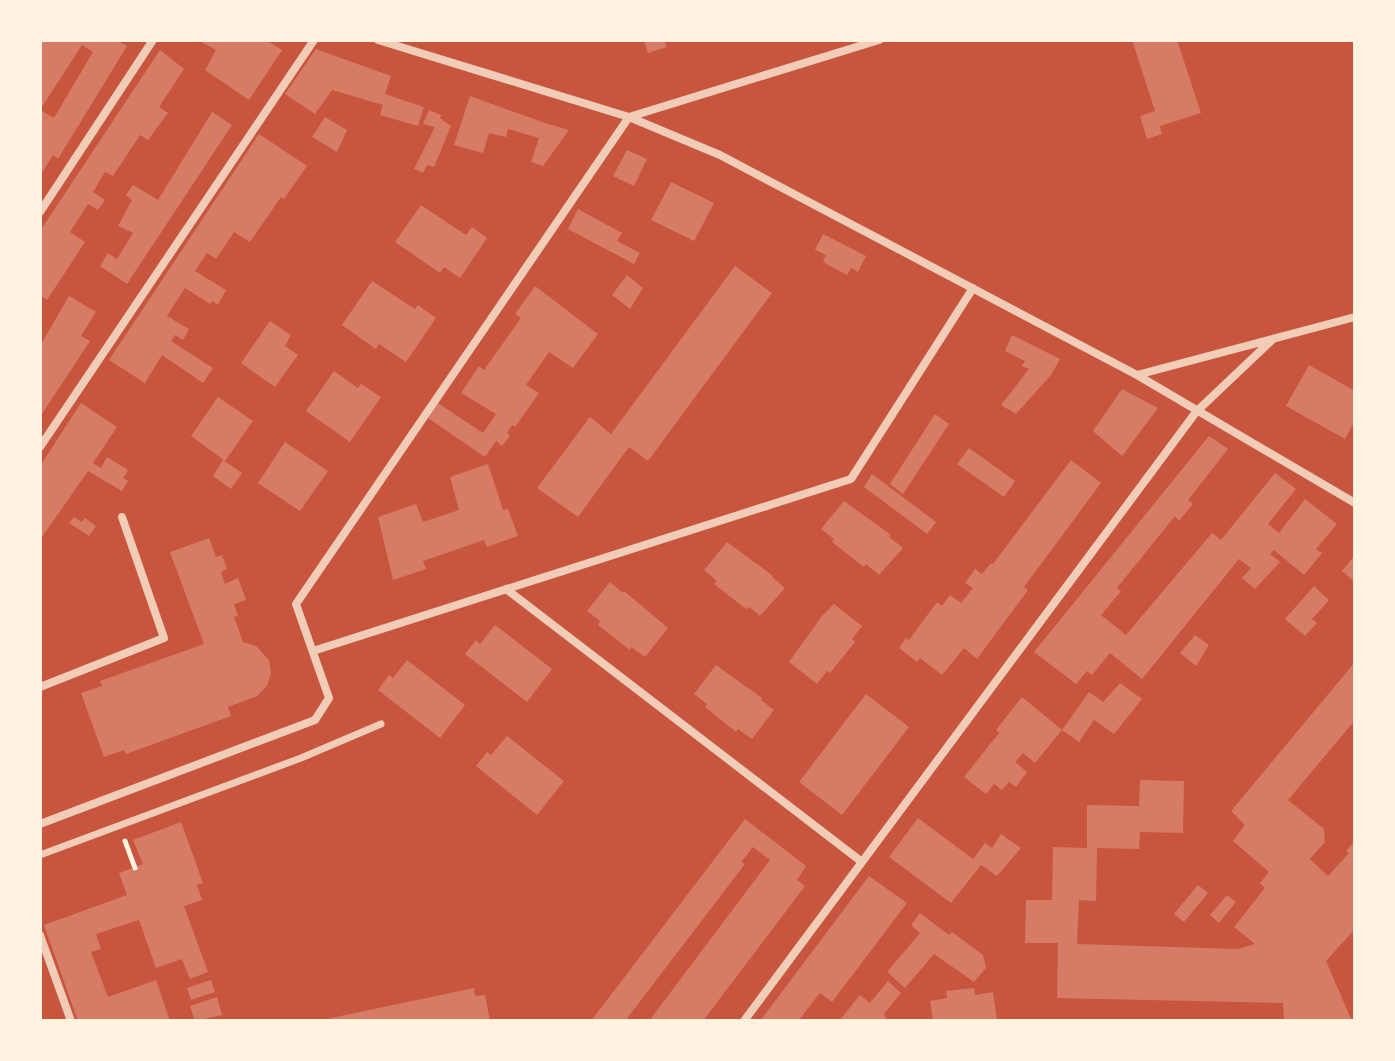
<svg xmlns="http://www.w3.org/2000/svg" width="1395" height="1061" font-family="Montserrat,sans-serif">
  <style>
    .building { fill: #d67c66; fill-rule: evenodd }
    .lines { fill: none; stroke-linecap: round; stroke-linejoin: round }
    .path { stroke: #fff3e0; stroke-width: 5 }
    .pedestrian { stroke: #f1ccb7; stroke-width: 7 }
    .minor { stroke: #f1ccb7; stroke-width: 8 }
  </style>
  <rect width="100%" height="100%" fill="#c8553d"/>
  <!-- building -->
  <path class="building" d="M40,40H116L127,46L58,159L53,155L40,176ZM82,45L93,52L54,118L40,110Z
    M198,40H266L282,50L249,100L205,70L216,50Z
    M644,40H664L667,47L648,53Z
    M1132,40H1177L1201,113L1160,126L1162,134L1147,139L1140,116L1155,111Z
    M316,49L391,76L385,94L424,107L418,126L380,115L383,105L332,90L315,114L285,94Z
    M160,50L184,69L159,107L168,113L148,140L140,135L113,176L105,172L93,192L105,200L98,210L88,204L70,232L85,242L47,300L40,295V231Z
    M470,96L545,123L569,130L543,166L531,162L539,138L508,129L506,137L489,133L483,153L454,145Z
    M429,110L441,115L440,118L451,126L434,167L427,165L423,173L414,169L435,127L423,124Z
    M212,112L232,125L127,284L100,266L108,253L117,259L133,233L118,226L132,200L126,195L133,185L158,200Z
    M325,117L347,130L337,152L312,137Z
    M259,134L307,166L284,199L281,197L250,242L234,232L216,259L207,253L195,271L226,290L218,305L212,301L210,304L185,288L167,316L189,329L183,340L175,335L171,341L213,368L203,383L162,355L145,383L109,360Z
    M627,150L647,159L634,186L613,176Z
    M671,182L714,203L694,241L651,220Z
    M421,205L466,235L472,227L487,238L460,278L444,267L440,273L395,242Z
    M578,209L622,233L617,241L640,253L634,264L568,229Z
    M823,234L866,256L858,272L851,268L847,275L823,262L826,255L815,250Z
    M735,266L772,293L648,461L629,447L578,517L537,488L590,417L611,434Z
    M627,275L643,288L630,309L612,295Z
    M372,281L415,309L418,305L436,318L406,362L379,344L376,349L342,325Z
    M535,286L598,334L573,368L549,352L526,385L539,393L515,427L512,425L507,433L510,436L502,446L496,441L485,457L428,418L438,403L483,433L496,414L461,393L479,366L484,370L521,318L515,314Z
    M69,296L96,312L81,336L90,341L40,417V357L42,354L40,346Z
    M270,321L291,335L285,346L298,355L275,387L241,363Z
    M1012,335L1060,359L1051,375L1016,414L1001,405L1029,369L1022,366L1025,361L1005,351Z
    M1309,365L1355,391V421L1345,439L1286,406Z
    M334,371L358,388L361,384L381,397L350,442L306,411Z
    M1122,389L1158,408L1122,456L1093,431Z
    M218,397L253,421L225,461L191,436Z
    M81,403L117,427L93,463L101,468L107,457L128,470L123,478L128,481L122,491L88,471L40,540V466Z
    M935,414L949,424L903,494L890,484Z
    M1209,436L1228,449L1188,500L1193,504L1179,521L1175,516L1117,588L1121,591L1101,615L1126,635L1212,533L1221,540L1275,473L1296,489L1268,524L1279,533L1305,499L1337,524L1316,549L1322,553L1304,575L1274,550L1270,554L1280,562L1255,589L1242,578L1251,568L1239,559L1142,679L1110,653L1092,675L1087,671L1076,684L1034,652Z
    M285,442L328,471L300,511L258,483Z
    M969,448L1015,481L1004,497L957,464Z
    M223,460L242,473L231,489L213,476Z
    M1071,460L1101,483L1024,587L1028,590L977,659L964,648L942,675L920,658L917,662L899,648L906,638L909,640L937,602L942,606L950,595L961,603L973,588L965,583L975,569L982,574L991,563L993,564Z
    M488,464L503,510L508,509L518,536L487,547L484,540L423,561L426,569L393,580L378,517L416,504L423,522L459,510L450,477Z
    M872,474L936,522L927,534L864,487Z
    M844,501L891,535L889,537L903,548L879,575L866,564L864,567L832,542L834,539L821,529Z
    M74,517L82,522L85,518L96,526L89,536L69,523Z
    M209,538L216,557L222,555L227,569L221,572L225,584L238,578L246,600L234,604L238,616L234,617L243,642L256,646L269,660L271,674L267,686L257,696L228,707L231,716L126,754L124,750L104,757L81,693L102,686L100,681L204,644L170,552Z
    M727,542L773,576L772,577L785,588L760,616L749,607L746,609L714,584L717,581L704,570Z
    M1355,555V582L1342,571Z
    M610,582L623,593L624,591L668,628L645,657L631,647L630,650L598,625L600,621L587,611Z
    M1314,586L1329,600L1312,619L1317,623L1305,636L1285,619Z
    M834,604L862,626L852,639L855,642L830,673L827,671L817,684L789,662L822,616Z
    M495,625L552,669L527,702L465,654L476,640L480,644Z
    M1195,635L1209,645L1196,666L1180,653Z
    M407,660L465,705L440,738L378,690L389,675L393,678Z
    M1355,662V720L1288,800L1324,829L1325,842L1310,859L1328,876L1349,853L1346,851L1355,841V929L1326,961L1352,1021H1284L1283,1003L1057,998L1058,943H1025L1026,900H1052L1053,847L1087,848V805L1139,806L1140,780L1184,781L1183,833L1140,832L1139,849L1097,848L1096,901L1079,900L1077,944L1238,949L1255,944L1234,927L1265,888L1260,883L1269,872L1233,841L1245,825L1231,811Z
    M716,665L762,698L761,700L774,710L752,739L738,729L736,732L705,707L707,704L694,694Z
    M1120,683L1142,699L1114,734L1094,720L1079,742L1062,730L1089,692L1103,702Z
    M866,694L909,727L842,815L799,782Z
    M1022,697L1062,730L1035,763L1023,753L1015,762L1027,772L1016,787L1009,782L1002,790L994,784L986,794L964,777L999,733L996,730Z
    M507,736L564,781L537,815L476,766L487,752L491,755Z
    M918,818L973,859L985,843L992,848L1001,834L1021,848L997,876L981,865L951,903L889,857Z
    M745,819L806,866L797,880L805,886L703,1021H649L770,860L753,847L741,862L745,864L625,1021H591Z
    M181,822L203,883L197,885L202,900L184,906L208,972L190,979L182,959L156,968L139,920L96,934L101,949L91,952L108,997L156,980L170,1021H78L44,925L127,895L119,873L143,864L133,840Z
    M869,876L907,903L832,1002L820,993L798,1021H760Z
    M1198,885L1208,893L1184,922L1174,914Z
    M1227,895L1236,902L1219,923L1210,915Z
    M920,913L949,935L952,932L983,955L986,968L974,982L934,954L905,988L887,972L920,933L911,925Z
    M211,980L215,992L191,1000L187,988Z
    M888,981L901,993L884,1014L887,1021H839L860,995L870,1003Z
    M474,988L475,996L485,995L490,1021H317Z
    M974,988L975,995L993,992L997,1021H933L930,1001L947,998L946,991Z
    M217,997L222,1015L195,1021L190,1006Z"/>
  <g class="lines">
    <!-- path -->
    <path class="path" d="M125,841L135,868"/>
    <!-- pedestrian -->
    <path class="pedestrian" d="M40,855L301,758L381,724"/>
    <!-- minor -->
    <path class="minor" d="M378,40L629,117L720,155L1137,375L1355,503
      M40,212L153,40
      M1137,375L1355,317
      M40,447L314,40
      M506,589L862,862
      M313,651L851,479L973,288
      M40,687L164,638L122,517
      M40,824L315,720L329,698L296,604L629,117L879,40
      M40,935L71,1021
      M744,1021L1196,412L1272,340"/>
  </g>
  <!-- border -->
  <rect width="1395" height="1061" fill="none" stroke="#fff3e0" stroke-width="84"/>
</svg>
